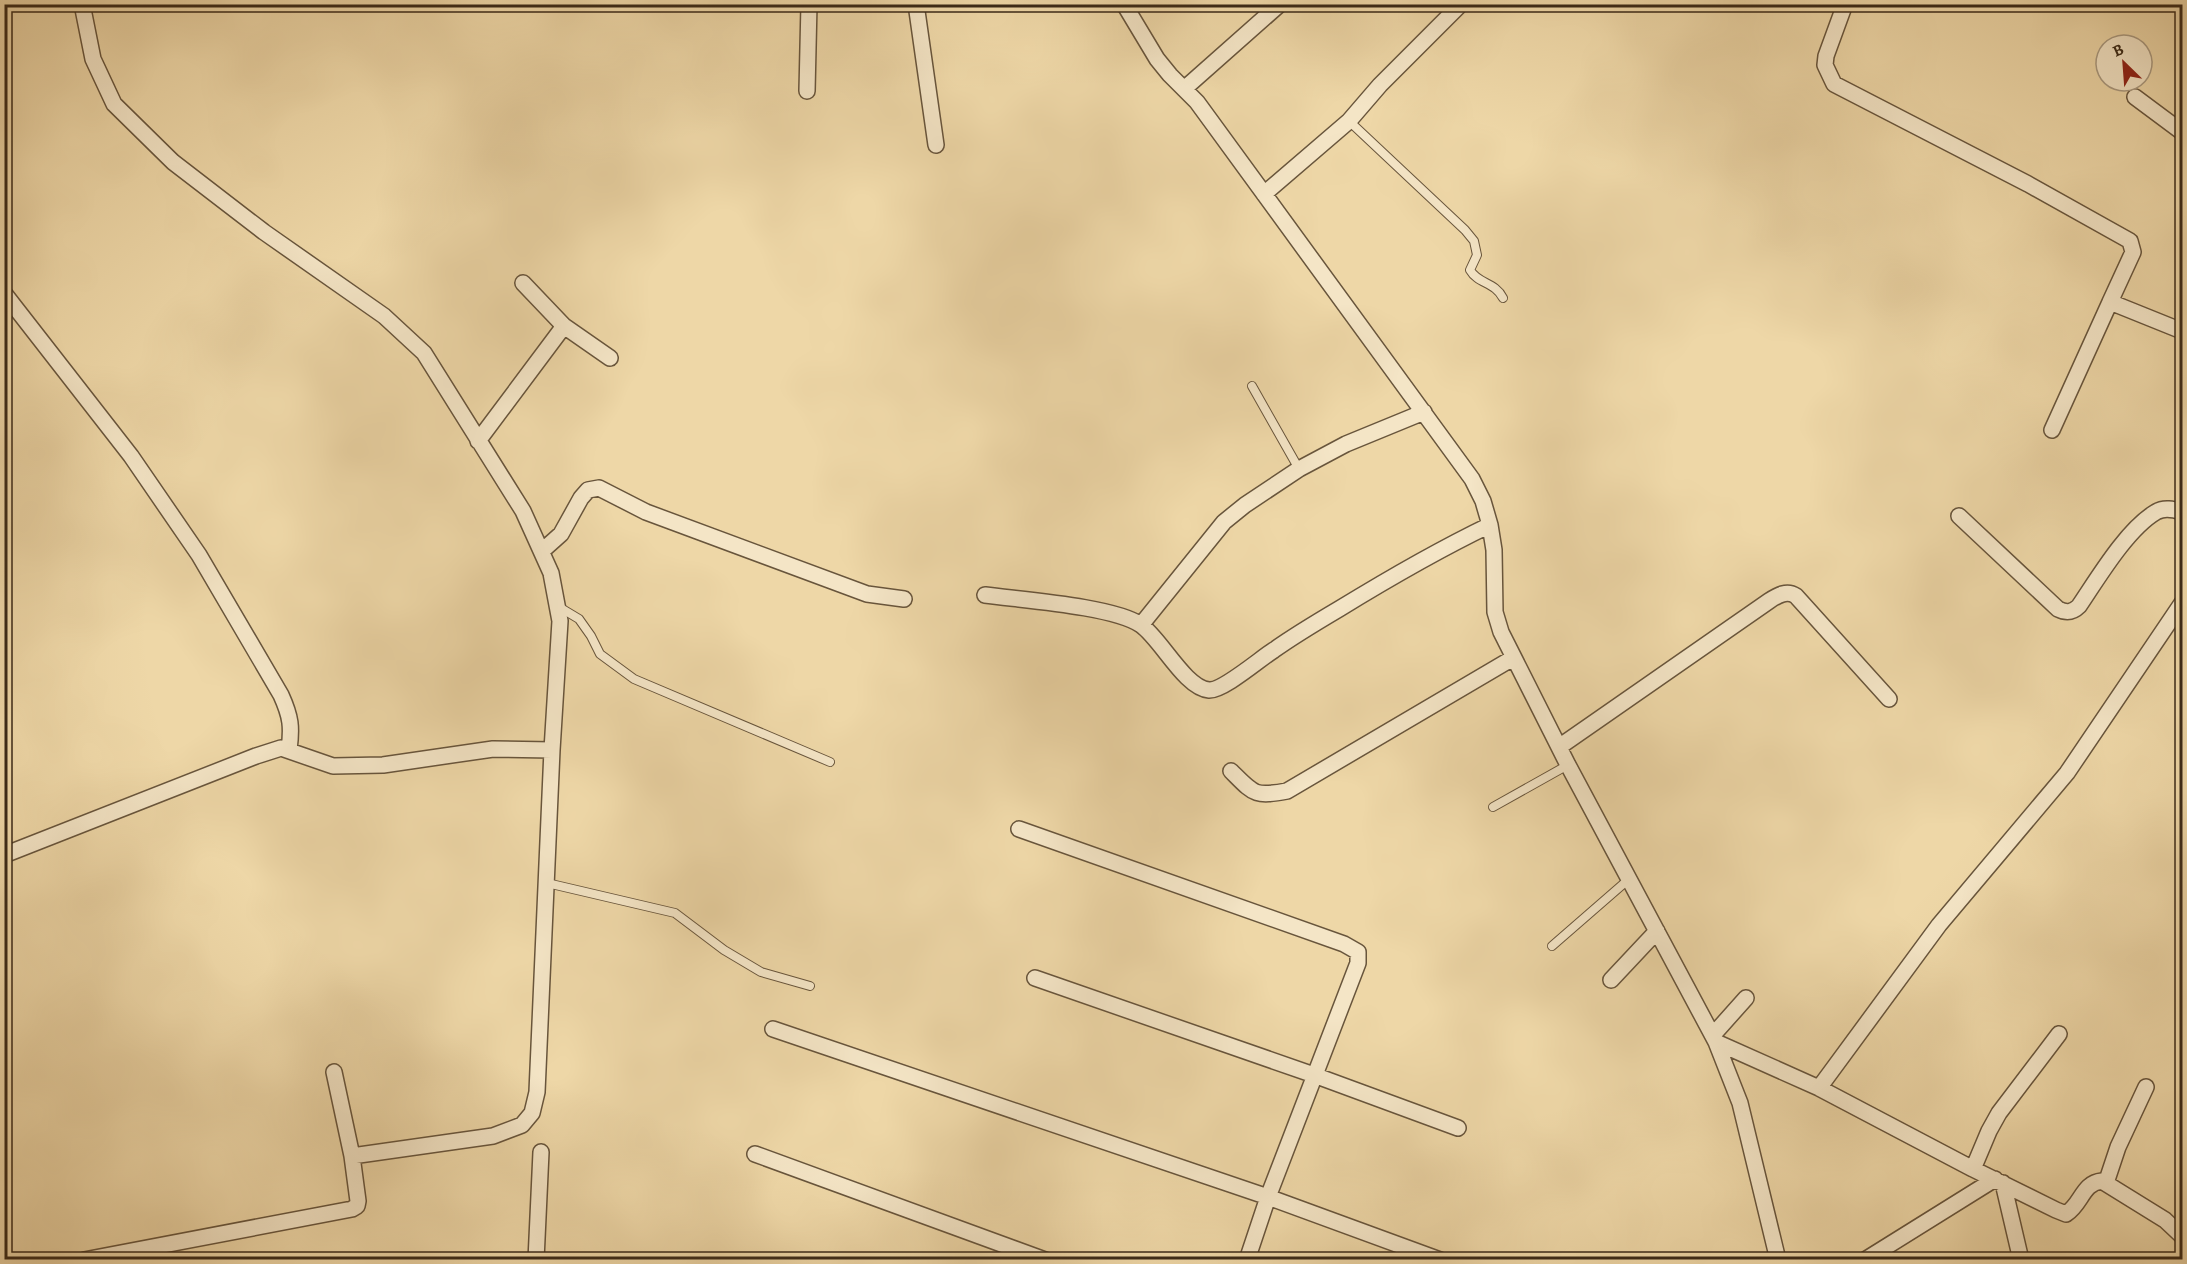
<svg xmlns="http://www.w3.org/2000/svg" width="2187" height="1264" font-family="Alegreya,serif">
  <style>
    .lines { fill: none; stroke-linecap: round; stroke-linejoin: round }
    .service-casing { stroke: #68553c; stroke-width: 10 }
    .minor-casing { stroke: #68553c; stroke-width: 18 }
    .service { stroke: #f4e5c6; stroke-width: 8 }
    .minor { stroke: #f4e5c6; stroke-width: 15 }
  </style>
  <rect width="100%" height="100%" fill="#eed7a7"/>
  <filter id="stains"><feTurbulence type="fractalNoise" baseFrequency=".00333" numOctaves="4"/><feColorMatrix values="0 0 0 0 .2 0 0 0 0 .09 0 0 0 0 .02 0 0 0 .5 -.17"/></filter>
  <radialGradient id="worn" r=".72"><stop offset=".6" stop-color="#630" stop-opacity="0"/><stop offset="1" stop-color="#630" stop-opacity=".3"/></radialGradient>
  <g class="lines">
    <!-- service casing -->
    <g class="service-casing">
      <path id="service" d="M1349,121L1465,230L1474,241L1477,255L1470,270C1478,284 1495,282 1503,298
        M1252,386L1299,469
        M559,607L579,619L591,636L600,654L634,679L830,762
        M1493,807L1568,765
        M547,883L675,913L724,950L761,972L810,986
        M1552,946L1629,879"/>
    </g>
    <!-- minor casing -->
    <g class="minor-casing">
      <path id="minor" d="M82,4L93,59L114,104L173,162L264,232L384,316L424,353L523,511L551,573L560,621L552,750L537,1092L532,1113L522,1125L493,1136L352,1156
        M916,4L936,145
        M1124,4L1157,59L1170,75L1197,102L1472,479L1483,501L1490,525L1494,550L1495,612L1501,632L1568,765L1716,1042L1740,1103L1778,1260
        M1845,4L1826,56L1825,65L1834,84L2028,184L2130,241L2133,252L2110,302
        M1184,89L1280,4
        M807,91L809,4
        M2135,97L2182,132
        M1264,194L1349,121L1380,85L1461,4
        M4,293L131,456L199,555L281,695C291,717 292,727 289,750
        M564,326L610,358
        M2052,430L2110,302L2182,331
        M478,441L564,326L523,283
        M1959,516L2058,609C2066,613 2072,613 2079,606C2098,578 2127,529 2156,512C2164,507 2173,509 2182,512
        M542,551L561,534L581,498L588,490L599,488L646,512L867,594L904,599
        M985,595C1021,600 1113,606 1141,625C1161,639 1185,688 1209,690C1223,691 1261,658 1274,650C1295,635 1317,622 1339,609C1388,579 1438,550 1490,525
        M1141,625L1224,522L1245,505L1299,469L1346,444L1424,412
        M1559,747L1769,601C1778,595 1787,590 1796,596L1889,699
        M1231,771C1254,794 1254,797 1287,791L1513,658
        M1019,829L1344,944L1358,952V963L1268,1197L1247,1260
        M4,855L256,756L281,748L333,766L383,765L493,749L552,750
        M1035,978L1314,1075L1458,1128
        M1611,980L1657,931
        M773,1029L1268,1197L1440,1260
        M1713,1035L1746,998
        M1716,1042L1819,1088L1973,1169L2056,1210L2066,1214C2082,1204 2082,1183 2102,1181L2165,1220L2182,1236
        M1819,1088L1939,925L2067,773L2182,603
        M755,1154L1045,1260
        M1973,1169L1989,1131L1999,1113L2059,1034
        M2003,1183L2021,1260
        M2106,1183L2118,1147L2146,1087
        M84,1260L352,1209L357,1206L358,1201L352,1156L334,1072
        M536,1260L541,1152
        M1865,1260L1995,1179"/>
    </g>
    <!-- service -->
    <use href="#service" class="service"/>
    <!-- minor -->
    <use href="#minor" class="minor"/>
  </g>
  <!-- margin -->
  <rect width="2187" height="1264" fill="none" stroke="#eed7a7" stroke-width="24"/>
  <rect x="6" y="6" width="2175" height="1252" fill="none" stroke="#3b2a18" stroke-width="3"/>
  <rect x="12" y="12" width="2163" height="1240" fill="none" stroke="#3b2a18" stroke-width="1.5"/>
  <!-- north arrow -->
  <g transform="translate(2124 63) rotate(335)"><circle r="28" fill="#f4e5c6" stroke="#aa9a80" stroke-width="1.5"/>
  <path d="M0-4.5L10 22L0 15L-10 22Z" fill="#8f2418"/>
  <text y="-9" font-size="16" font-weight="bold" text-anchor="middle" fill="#3b2a18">B</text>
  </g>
  <rect width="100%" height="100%" filter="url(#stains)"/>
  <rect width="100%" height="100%" fill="url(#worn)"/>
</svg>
